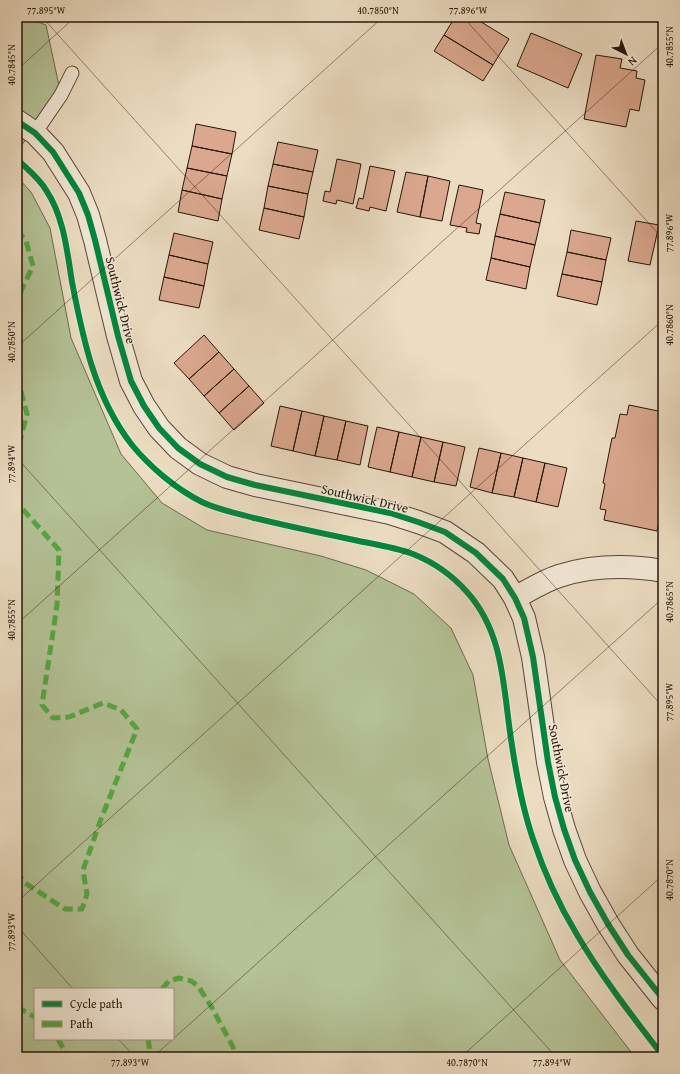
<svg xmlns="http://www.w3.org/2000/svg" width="680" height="1074" font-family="'Gentium Book Plus',serif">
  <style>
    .green { fill: #b4c296; stroke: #6d6b50; fill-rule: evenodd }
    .building { fill: #dba88f; stroke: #261409 }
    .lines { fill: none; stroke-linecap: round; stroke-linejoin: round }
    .lane-casing { stroke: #584637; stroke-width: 15 }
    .street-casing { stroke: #584637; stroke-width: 24 }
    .lane { stroke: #f3e9d7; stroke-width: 13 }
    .street { stroke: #f3e9d7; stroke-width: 22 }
    .quiet { stroke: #53a841; stroke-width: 5; stroke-dasharray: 10 5; stroke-linecap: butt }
    .cycleway-casing { stroke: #f3e9d7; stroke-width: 8 }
    .cycleway { stroke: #00873e; stroke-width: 6 }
    .ticks { fill: none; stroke: #261409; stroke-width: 1; stroke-opacity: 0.45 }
    .labels { text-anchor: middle; stroke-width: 3; stroke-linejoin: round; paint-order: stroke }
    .street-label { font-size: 13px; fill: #261409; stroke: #f3e9d7 }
    .neatline { fill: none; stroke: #261409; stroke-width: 1.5 }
    .ticks-label { font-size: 10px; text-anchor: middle; fill: #261409 }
  </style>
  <rect width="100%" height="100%" fill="#ecddc2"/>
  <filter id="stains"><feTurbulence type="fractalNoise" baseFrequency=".005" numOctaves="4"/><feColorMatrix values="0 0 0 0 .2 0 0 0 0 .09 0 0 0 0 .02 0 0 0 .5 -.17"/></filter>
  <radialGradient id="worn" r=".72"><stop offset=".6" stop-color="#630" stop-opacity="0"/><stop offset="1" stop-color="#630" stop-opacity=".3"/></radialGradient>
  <!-- green -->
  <path class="green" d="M17,17H24L46,25L61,95L17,151Z
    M17,177L31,192L50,228L71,338L121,454L162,503L207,530L321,556L366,570L414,594L451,628L473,675L488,759L509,845L560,960L635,1057H17ZM35,989H173V1039H35Z"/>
  <!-- building -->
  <path class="building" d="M455,17H473L509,39L493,65L444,35Z
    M531,33L582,54L568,88L517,66Z
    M444,35L493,65L483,81L434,51Z
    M596,55L622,59L620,68L637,71L636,78L645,80L639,111L630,109L626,127L584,119Z
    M196,124L236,132L232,154L192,146Z
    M278,142L318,150L313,172L273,164Z
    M192,146L232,154L227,176L187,168Z
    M337,159L361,164L353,204L337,200L336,204L323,201L325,191L330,192Z
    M273,164L313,172L308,194L268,186Z
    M370,166L395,171L386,211L370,207L369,211L356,208L359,198L363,199Z
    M187,168L227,176L222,199L182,190Z
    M406,172L428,176L420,217L397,212Z
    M428,176L450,181L442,221L420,217Z
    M459,185L483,190L476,223L481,224L479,234L466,232L467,228L450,225Z
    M268,186L308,194L304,217L264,208Z
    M182,190L222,199L218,221L178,212Z
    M505,192L545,200L540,223L500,214Z
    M264,208L304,217L299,239L259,230Z
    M500,214L540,223L535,245L495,236Z
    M636,221L659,225L650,265L628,261Z
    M571,230L611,238L606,260L567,252Z
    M174,233L213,242L208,264L169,255Z
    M495,236L535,245L530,267L491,258Z
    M567,252L606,260L602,282L562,274Z
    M169,255L208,264L204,286L164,277Z
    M491,258L530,267L526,289L486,280Z
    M562,274L602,282L597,305L557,296Z
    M164,277L204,286L199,308L159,300Z
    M204,335L219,352L189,379L174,363Z
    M219,352L234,369L204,396L189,379Z
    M234,369L249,386L219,413L204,396Z
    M249,386L264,403L234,430L219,413Z
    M629,405L663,412V522L659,521L657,531L604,520L606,510L600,509L605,484L603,483L612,438H615L620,414L627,415Z
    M280,406L302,411L293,451L271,446Z
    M302,411L324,416L315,456L293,451Z
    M324,416L346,421L337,460L315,456Z
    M346,421L368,426L360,465L337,460Z
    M377,427L399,432L390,472L368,467Z
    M399,432L421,437L412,477L390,472Z
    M421,437L443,442L434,482L412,477Z
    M443,442L465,447L456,486L434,482Z
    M479,448L501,453L492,493L470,487Z
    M501,453L523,458L514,497L492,493Z
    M523,458L545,463L536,502L514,497Z
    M545,463L567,468L558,507L536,502Z"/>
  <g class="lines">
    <!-- lane casing -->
    <g class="lane-casing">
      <path id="lane" d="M35,133L61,95L72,73"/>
    </g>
    <!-- street casing -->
    <g class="street-casing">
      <path id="street" d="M17,121L35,133L53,152L79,193L88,215L95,240L118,336L131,381L144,406L159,428L178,448L200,464L227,477L255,485L390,513L418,522L445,532L476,553L503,579L515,598L524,618L533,657L548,762L555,797L564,829L575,860L590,892L608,924L628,955L663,999
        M515,598C529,590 544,581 559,576C594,565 628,565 663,571"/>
    </g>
    <!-- lane -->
    <use href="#lane" class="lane"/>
    <!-- street -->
    <use href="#street" class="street"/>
    <!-- quiet -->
    <path class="quiet" d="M17,230L26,241L33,266L17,299
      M17,377L27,414L17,452
      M17,496L19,505L59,550L57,605L42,705L53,718L69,717L103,703L121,710L137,729L101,819L83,870L87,894L82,909H65L25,883L17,873
      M162,989L169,981L179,978L191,981L198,986L211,1006L233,1047L235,1057
      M17,1007L35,1017
      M58,1039L68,1057
      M148,1039L151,1057"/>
    <!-- cycleway casing -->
    <g class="cycleway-casing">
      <path id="cycleway" d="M17,121L35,133L53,152L79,193L88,215L95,240L118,336L131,381L144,406L159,428L178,448L200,464L227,477L255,485L390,513L418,522L445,532L476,553L503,579L515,598L524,618L533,657L548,762L555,797L564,829L575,860L590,892L608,924L628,955L663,999
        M17,159C27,169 39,178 46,190C64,217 67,251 72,282C83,339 95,398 132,445C150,467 176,489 202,502C218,510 237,513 254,518C287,526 320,533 354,540C373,544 394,547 413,554C433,562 452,575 467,592C504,633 503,687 511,739C516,773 522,807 533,839C544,872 558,903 576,933C601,976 632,1016 663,1056"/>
    </g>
    <!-- cycleway -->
    <use href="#cycleway" class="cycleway"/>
  </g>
  <!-- ticks -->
  <path class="ticks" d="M42,17L663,707M463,17L663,239M17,70L75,17M17,347L383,17M17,458L556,1057M17,624L663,43M17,902L663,320M17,926L73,989M118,1039L135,1057M173,1039L663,598M153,1057L173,1039M461,1057L663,875"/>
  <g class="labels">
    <!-- street labels -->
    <g class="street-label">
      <text transform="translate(121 300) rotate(76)" y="5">Southwick Drive</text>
      <text transform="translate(365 498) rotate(13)" y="5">Southwick Drive</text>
      <text transform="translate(562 768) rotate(79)" y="5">Southwick Drive</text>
    </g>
  </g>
  <!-- margin -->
  <rect width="680" height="1074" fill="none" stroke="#ecddc2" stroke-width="44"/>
  <!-- legend -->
  <rect x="34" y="988" width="140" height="52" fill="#f3e9d7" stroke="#a19485"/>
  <rect x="42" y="1001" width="20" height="6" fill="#00873e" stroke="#a19485"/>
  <text x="70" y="1008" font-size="12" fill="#261409">Cycle path</text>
  <rect x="42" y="1021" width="20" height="6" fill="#53a841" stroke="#a19485"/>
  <text x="70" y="1028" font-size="12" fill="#261409">Path</text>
  <!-- north arrow -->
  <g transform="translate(626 54) rotate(138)" stroke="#f3e9d7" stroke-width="3" paint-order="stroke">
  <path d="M0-3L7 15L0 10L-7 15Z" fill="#261409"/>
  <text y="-6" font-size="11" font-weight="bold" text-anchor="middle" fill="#261409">N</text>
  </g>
  <rect x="22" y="22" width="636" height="1030" class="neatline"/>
  <g class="ticks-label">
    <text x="46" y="14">77.895°W</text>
    <text x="378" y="14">40.7850°N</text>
    <text x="468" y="14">77.896°W</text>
    <text transform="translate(669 47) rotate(-90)" y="4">40.7855°N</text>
    <text transform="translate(11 65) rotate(-90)" y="4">40.7845°N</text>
    <text transform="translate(669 233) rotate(-90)" y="4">77.896°W</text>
    <text transform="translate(669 325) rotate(-90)" y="4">40.7860°N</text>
    <text transform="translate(11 342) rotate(-90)" y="4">40.7850°N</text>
    <text transform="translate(11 464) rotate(-90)" y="4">77.894°W</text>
    <text transform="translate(669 602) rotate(-90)" y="4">40.7865°N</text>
    <text transform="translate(11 620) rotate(-90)" y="4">40.7855°N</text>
    <text transform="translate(669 702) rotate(-90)" y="4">77.895°W</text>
    <text transform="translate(669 880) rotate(-90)" y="4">40.7870°N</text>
    <text transform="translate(11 932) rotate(-90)" y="4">77.893°W</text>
    <text x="130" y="1066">77.893°W</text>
    <text x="467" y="1066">40.7870°N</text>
    <text x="552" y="1066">77.894°W</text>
  </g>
  <rect width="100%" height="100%" filter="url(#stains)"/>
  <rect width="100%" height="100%" fill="url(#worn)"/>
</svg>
